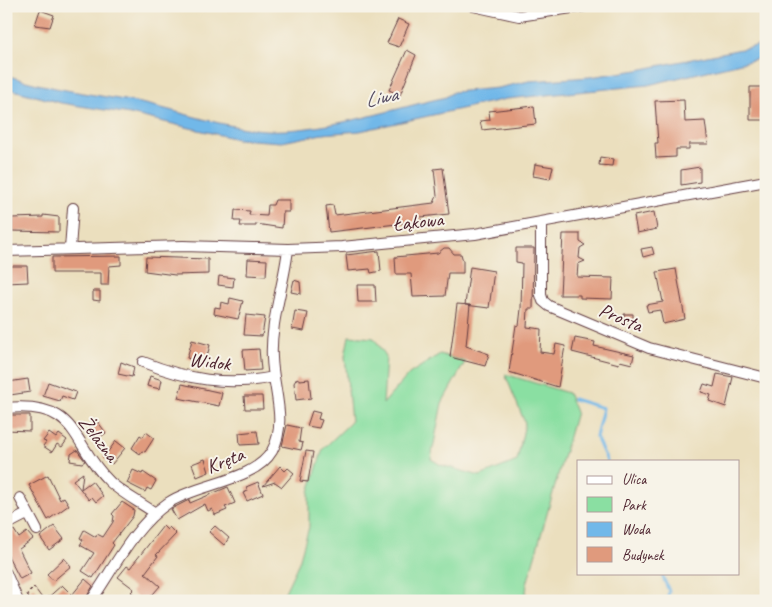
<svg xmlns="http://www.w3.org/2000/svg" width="772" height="607" font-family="Caveat,sans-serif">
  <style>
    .green { fill: #8adfa2; stroke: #6a7f66 }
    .water { fill: #71b8e9; stroke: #5e6c8a }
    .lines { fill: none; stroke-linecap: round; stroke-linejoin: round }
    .stream { stroke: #71b8e9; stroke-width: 3 }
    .building { fill: #e09a7d }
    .minor-casing { stroke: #623c41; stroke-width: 12 }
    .minor { stroke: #fff; stroke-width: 10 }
    .labels { text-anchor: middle; stroke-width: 4; stroke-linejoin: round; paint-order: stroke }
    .street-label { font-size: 20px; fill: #4a1f2b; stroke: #f7f3e8 }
    .water-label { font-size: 21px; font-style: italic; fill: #564d64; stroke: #f7f3e8 }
  </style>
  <rect width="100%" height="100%" fill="#f7f3e8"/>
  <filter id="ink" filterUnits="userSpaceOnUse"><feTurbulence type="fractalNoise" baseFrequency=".02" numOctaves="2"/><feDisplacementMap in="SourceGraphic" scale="10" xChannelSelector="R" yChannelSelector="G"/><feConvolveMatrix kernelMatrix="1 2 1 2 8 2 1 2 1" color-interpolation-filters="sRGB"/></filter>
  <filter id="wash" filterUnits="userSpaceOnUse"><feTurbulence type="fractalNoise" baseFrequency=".0096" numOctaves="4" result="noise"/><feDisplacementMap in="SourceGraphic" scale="20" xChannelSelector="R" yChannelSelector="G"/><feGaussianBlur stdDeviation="1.12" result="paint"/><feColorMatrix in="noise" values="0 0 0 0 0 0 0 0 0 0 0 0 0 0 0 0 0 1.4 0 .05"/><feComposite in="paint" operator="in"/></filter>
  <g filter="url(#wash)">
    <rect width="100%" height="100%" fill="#ebdfbe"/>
    <!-- green -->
    <path class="green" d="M349,336L374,338L386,356L383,404L409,374L440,354L465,362L442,403L431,459L441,465L480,476L517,461L525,423L505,374L568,393L576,412L527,584L525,601H284L283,596L299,562L309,527V492L323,449L351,422L345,356Z"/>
    <!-- water -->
    <path class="water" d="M766,44V57L648,85L506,99L360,131L322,134L282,142L237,139L130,114L61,103L6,88V75C50,90 95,94 140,103C189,113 235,133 286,130C340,127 393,109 446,97L453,92L498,88L529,81L590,77L638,70Z"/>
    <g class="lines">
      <!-- stream -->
      <path class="stream" d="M573,399L603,408L596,437L607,461
        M661,573L669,591L667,601"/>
    </g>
    <g id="blocks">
      <!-- building -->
      <path class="building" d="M40,10L54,15L50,27L35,25Z
        M398,19L409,24L399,47L387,43Z
        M407,50L416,55L400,95L389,90Z
        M750,87H766V120H750Z
        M684,100L685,122L705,121L708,144H689V149H676V157L656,158L655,143H658L655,101Z
        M534,106L536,124L482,130L480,121L490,120L489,111Z
        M600,157L613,159L612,166L599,165Z
        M535,164L553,167L550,179L533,176Z
        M700,167V182L681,185V170Z
        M443,168L449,214L421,217L422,221L329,232L326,206L333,205L335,215L434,203L437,196L434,169Z
        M275,200H289V212H283L282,228L256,224V226H240L241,221H234L235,210L250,211L249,215L267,216L268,205H273Z
        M654,212L657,229L637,233L634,216Z
        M43,215L59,217V232L12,231V218L43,217Z
        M563,234H580V242L585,245L580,248L579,258L585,261L578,264L577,277L613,278L612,299L580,298V295H560Z
        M652,247L654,254L643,257L641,249Z
        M444,248H449L454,254H461L463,261V273H448L445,296L413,297L411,274H396L395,257L438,253Z
        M516,248H534L533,309H528L527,327L541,329L540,352L554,354L556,344L565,346L558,387L509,372L516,325L519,326L521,309L522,263L516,262Z
        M379,251L381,271L371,273L370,269L348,271L346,255Z
        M121,256V265L109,266L108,285H101V273H52V257Z
        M146,257L208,259V274L175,275L145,271Z
        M248,259L267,260L266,276L247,275Z
        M6,266H27L28,282L6,283Z
        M470,267L494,271L489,308L465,305Z
        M676,269L685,319L663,324L660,310L648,312L646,305L663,302L657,272Z
        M219,276L234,278L233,287L218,285Z
        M294,280L300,282L301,294L291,292Z
        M357,285H375L376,302H358Z
        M93,291H100V301L93,300Z
        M230,298L243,301L238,319L214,314L215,307L220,308L221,302L229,304Z
        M457,304L470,305L466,346L489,354L485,366L450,357Z
        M295,311L308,313L304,331L292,329Z
        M624,314H633V323L624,322Z
        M246,315L265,317L262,336L244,335Z
        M575,338L595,342L594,346L634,355L632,364L620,361L619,364L572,352Z
        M192,340L210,345L205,364L187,358Z
        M259,349L261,370L245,371L243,350Z
        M121,362L134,367L132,377L118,374Z
        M717,374L733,377L726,407L709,401L711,395L701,392L704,384L714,387Z
        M150,376L162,380L160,389L147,386Z
        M297,378L300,380L309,379L311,398L296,400L294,383Z
        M28,379L30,392L10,395L8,382Z
        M48,382L76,392L73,400L62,396L60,401L43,396Z
        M182,384L222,393L219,406L178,398Z
        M244,396H262L263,409H245Z
        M312,411L320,413L318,419L322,420L319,428L307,426Z
        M6,415H30V431L6,430Z
        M98,422L106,433L96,440L89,429Z
        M287,425L301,428L299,442L303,443L301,450L282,446Z
        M257,431L259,444L240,445L239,433Z
        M146,432L154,438L145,452L142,451L140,454L132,448L140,435L143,437Z
        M49,433L56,438L59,434L67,440L62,447L57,444L52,452L43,446L46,442L43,441Z
        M116,441L125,448L112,464L103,458Z
        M77,450L85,461L82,463L70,461L71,454Z
        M306,451L313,452L308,482L300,481Z
        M205,459L209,472L197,477L192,464Z
        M280,466L285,471L288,468L294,473L282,487L275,482L263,486Z
        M133,470L142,474L143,472L156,481L151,490L147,488L145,492L127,483Z
        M83,473L81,489L92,481L103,496L96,502L92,497L89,500L73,480Z
        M48,475L60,500L64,497L69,505L48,520L29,485Z
        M258,482L263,494L247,501L243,493L248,491L246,487Z
        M228,487L235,503L225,507L227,510L215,515L212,509L208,511L205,504L177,520L171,509L189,500L190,503Z
        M122,502L134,510L133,516L112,543L114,545L93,578L82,571L94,553L80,545L83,540L80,538L84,530L96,537L97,534L103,537L113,522L114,516L112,514Z
        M54,526L64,539L49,550L40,537Z
        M163,526L167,530L169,527L176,534L156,555L158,556L145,573L160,586L147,601H141L131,592L134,589L118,577L127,566L130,568Z
        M215,526L229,538L224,545L209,532Z
        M14,530L19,538L27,532L33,539L19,549L31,573L20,579L6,552V534Z
        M64,558L71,566L53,581L47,574Z
        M85,579L93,586L84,601H77L72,595Z
        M62,585L72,595L65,601H44Z
        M34,587L44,601H30L27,594Z"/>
    </g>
  </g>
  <g filter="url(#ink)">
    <use href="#blocks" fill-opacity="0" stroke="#623c41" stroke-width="1"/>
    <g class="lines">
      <!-- minor casing -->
      <g class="minor-casing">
        <path id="minor" d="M473,6L519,16L585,6
          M541,223V295L543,301L549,306L649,348L766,378
          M70,249L73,208
          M6,251L183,246L288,249L342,247L475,234L766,181
          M143,362C186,379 227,387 274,377
          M6,408C81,401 70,444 110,482C123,494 141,503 155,513
          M20,498L37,530
          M6,525L27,514
          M6,573L18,601
          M91,601C114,568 134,526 168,503C196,484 255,481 272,451C288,422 273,389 272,358C270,322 284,285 288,249"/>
      </g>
      <!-- minor -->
      <use href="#minor" class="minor"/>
    </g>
  </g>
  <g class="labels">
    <!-- street labels -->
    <g class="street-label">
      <text transform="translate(418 221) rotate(-6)" y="7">Łąkowa</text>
      <text transform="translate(621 317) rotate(23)" y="7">Prosta</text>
      <text transform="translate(210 361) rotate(7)" y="7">Widok</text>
      <text transform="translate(99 438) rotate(53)" y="7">Żelazna</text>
      <text transform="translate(225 460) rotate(-22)" y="7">Kręta</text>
    </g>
    <!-- water labels -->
    <g class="water-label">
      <text transform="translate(381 97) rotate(-12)" y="7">Liwa</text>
    </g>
  </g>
  <!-- margin -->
  <rect width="772" height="607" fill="none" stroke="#f7f3e8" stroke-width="25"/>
  <!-- legend -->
  <rect x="577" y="460" width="162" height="115" fill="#f7f3e8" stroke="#b29e9c"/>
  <rect x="587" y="476" width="25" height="8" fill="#ffffff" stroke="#b29e9c"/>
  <text x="622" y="484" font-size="15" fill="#4a1f2b">Ulica</text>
  <rect x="587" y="497" width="25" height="15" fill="#8adfa2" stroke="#b29e9c"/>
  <text x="622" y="510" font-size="15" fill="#4a1f2b">Park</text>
  <rect x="587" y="522" width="25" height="15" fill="#71b8e9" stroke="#b29e9c"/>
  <text x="622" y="534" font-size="15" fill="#4a1f2b">Woda</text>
  <rect x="587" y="547" width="25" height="15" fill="#e09a7d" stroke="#b29e9c"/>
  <text x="622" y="560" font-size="15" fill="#4a1f2b">Budynek</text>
</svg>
